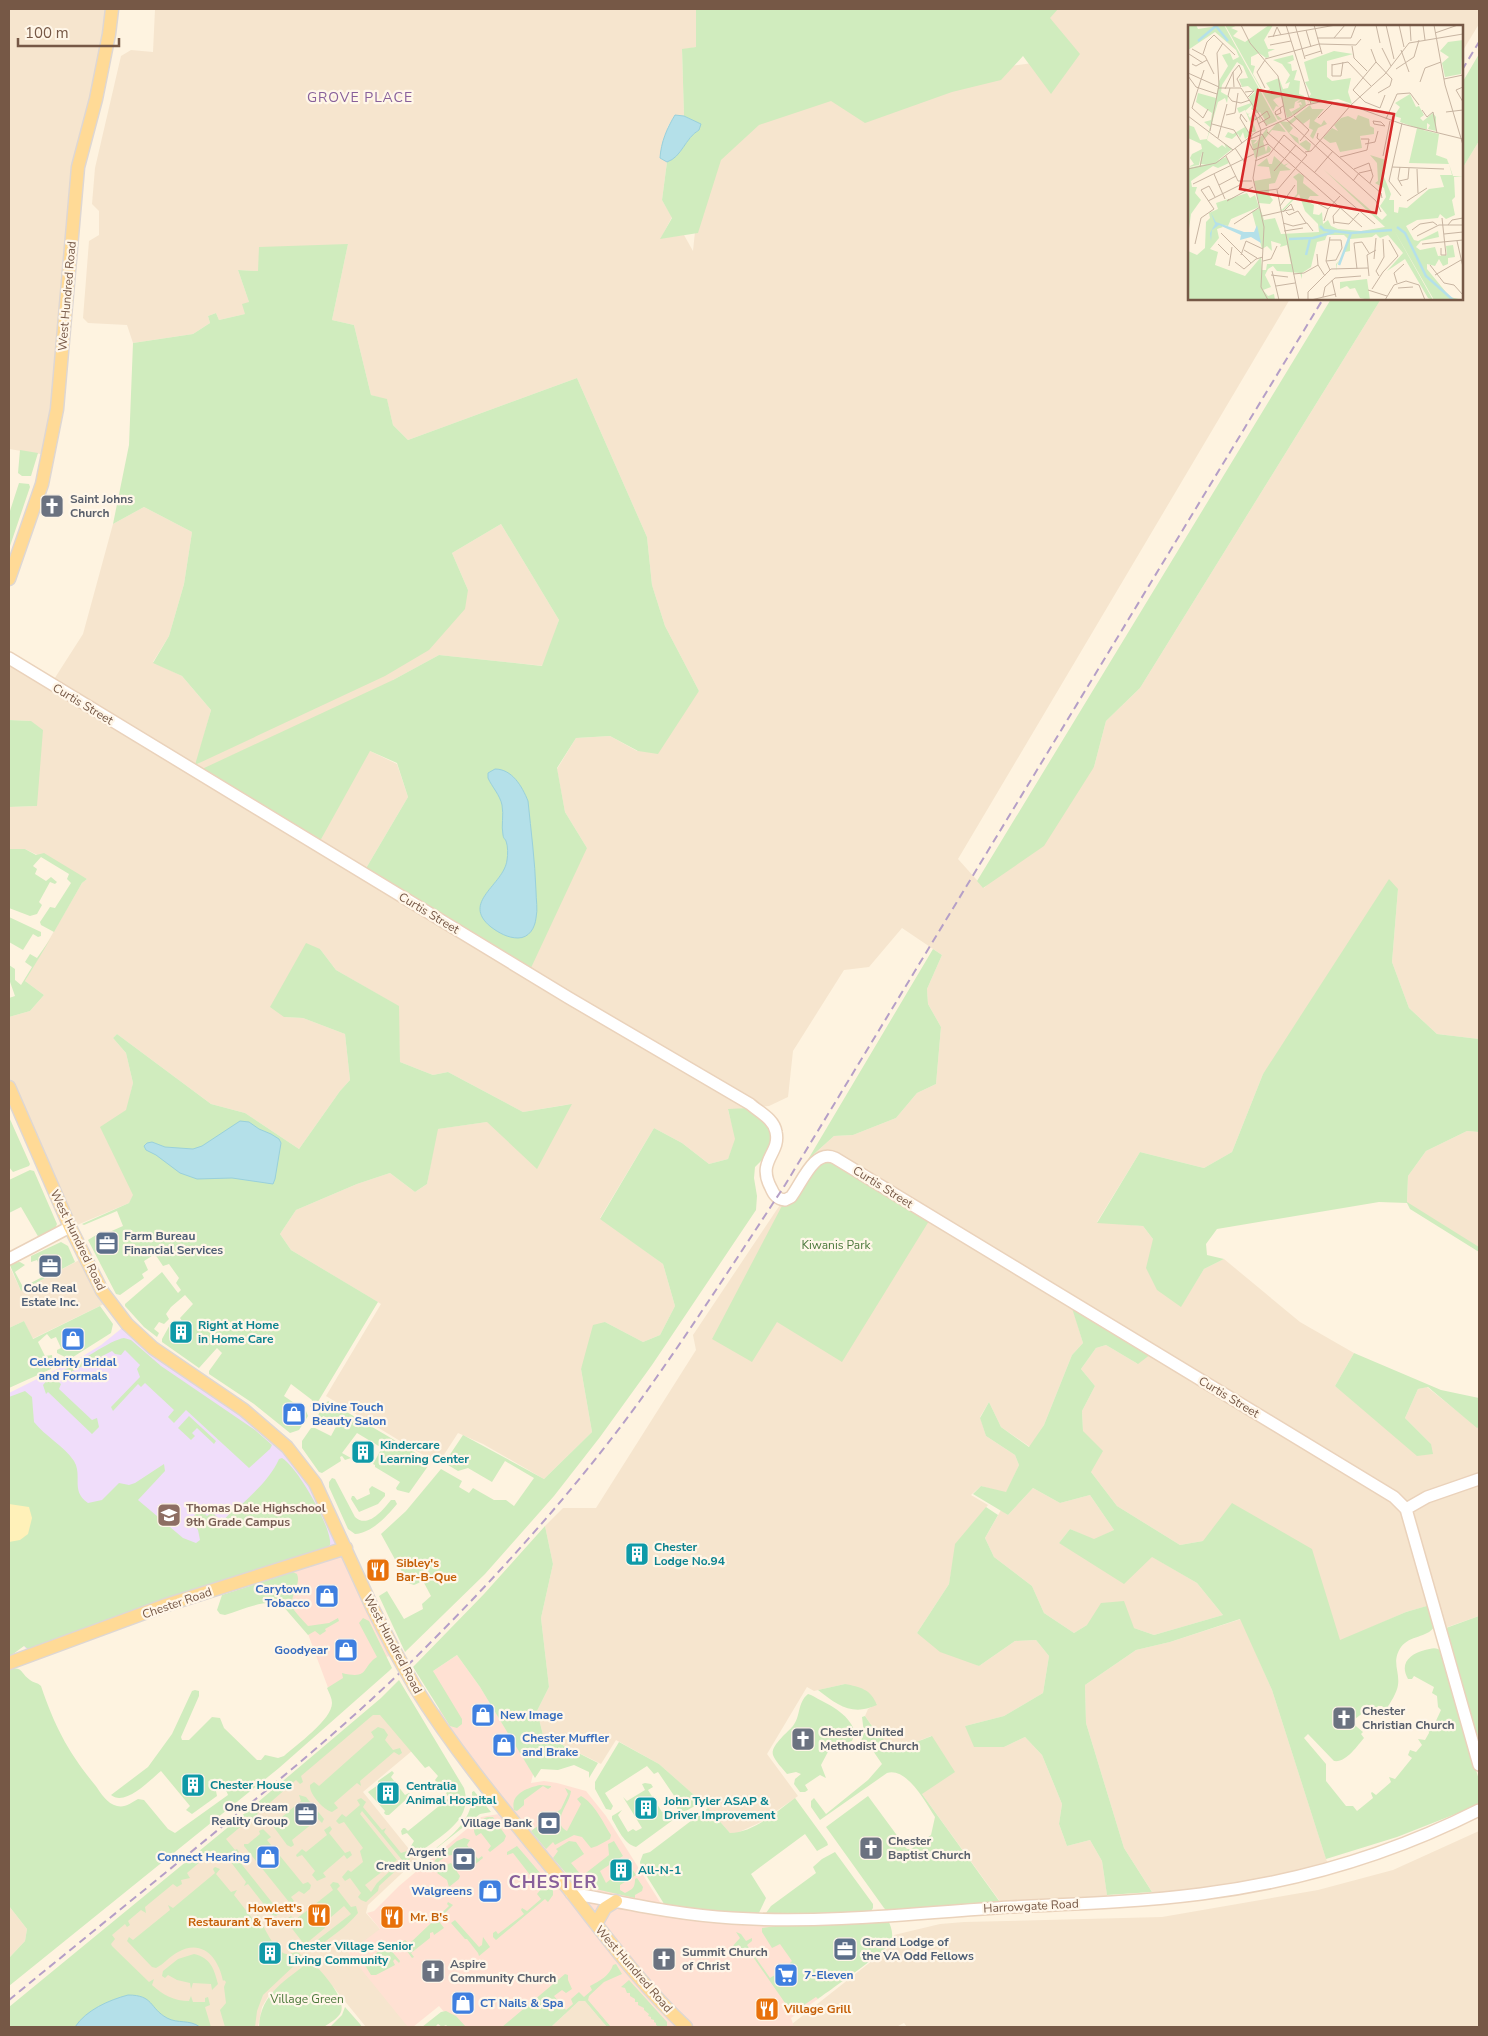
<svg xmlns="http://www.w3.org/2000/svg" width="1488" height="2036" font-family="'Nunito Sans',sans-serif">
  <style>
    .residential { fill: #f6e5ce }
    .commercial { fill: #ffe1d3 }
    .education { fill: #f0ddfa }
    .green { fill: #d0ecbe; fill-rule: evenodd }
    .sand { fill: #fff1b9 }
    .water { fill: #b4e0e9; stroke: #99d0db }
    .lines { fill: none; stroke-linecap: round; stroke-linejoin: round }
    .secondary-casing { stroke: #ead2bb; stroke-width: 14 }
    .primary-casing { stroke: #ded7d3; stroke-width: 15 }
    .secondary { stroke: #fff; stroke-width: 11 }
    .primary { stroke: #ffda96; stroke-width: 12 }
    .rail { stroke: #b59fc7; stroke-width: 2; stroke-dasharray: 8 5; stroke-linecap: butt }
    .primary-bridge-casing { stroke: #ded7d3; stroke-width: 15; stroke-linecap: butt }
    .primary-bridge { stroke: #ffda96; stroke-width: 12 }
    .labels { text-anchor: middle; stroke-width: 4.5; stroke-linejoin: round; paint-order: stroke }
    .street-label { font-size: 12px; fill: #765846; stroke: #fff6e8 }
    .worship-label { font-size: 12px; font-weight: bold; fill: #5b616d; stroke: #fff6e8; text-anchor: start }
    .service-label { font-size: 12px; font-weight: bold; fill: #4e5e75; stroke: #fff6e8; text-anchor: end }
    .park-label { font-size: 12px; fill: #4b783b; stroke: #fff6e8 }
    .culture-label { font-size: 12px; font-weight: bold; fill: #0d838f; stroke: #fff6e8; text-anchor: start }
    .shop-label { font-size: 12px; font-weight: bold; fill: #366cbe; stroke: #fff6e8; text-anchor: start }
    .education-label { font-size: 12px; font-weight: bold; fill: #785e54; stroke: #fff6e8; text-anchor: start }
    .food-label { font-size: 12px; font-weight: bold; fill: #c56008; stroke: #fff6e8; text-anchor: start }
    .neighbourhood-label { font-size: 14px; letter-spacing: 1px; fill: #88609b; stroke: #fff6e8 }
    .district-label { font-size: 18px; font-weight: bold; letter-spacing: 1px; fill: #88609b; stroke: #fff6e8 }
    .inset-river { fill: none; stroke: #b4e0e9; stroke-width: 2.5 }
    .inset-road { fill: none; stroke: #c8b5a2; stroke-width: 1 }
    .view { fill: #d62828; fill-opacity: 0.15; stroke: #d62828; stroke-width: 2.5 }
    .inset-edge { fill: none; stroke: #765846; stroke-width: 2.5 }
  </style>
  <rect width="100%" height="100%" fill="#fef3e0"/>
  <!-- residential -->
  <path class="residential" d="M9,9H111L78,167L47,455L9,449Z
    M155,9H696V47L682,50L684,116L675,115L668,126L661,149L660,158L667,162L662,200L672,217L661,238L684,235L693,251L696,222L715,163L752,127L815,102L936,76L1033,63L1050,32L1049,9H1479V24L1462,52V26H1189V299H1290L958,859L984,888L1094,767L1106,721L1140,688L1381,299H1462V169L1479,141V1039L1437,1034L1409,1008L1392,962L1398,889L1263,1074L1232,1152L1204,1168L1140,1152L1097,1222L1143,1226L1153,1239L1181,1306L1204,1269L1224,1259L1300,1322L1354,1353L1335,1386L1431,1444L1405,1418L1418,1389L1427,1387L1477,1427H1479V1616L1442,1629L1406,1509L1434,1604L1406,1612L1340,1641L1203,1541L1180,1545L1117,1506L1091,1472L1083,1431L1082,1411L1095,1386L1081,1369L1096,1348L1106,1345L1138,1364L1072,1306L1083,1343L1072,1355L1044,1425L1030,1447L1001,1427L989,1402L980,1417L986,1436L1015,1455L1019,1465L1006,1493L981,1486L971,1495L988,1505L956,1544L949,1584L917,1633L979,1666L1015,1641L1036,1640L1049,1656L1043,1693L1004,1716L965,1726L1004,1747L1025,1737L1042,1755L1062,1804L1059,1824L1067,1846L1090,1840L1102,1861L1108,1901L1004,1907L922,1794L931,1736L909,1745L896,1746L880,1737L865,1716L868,1709L877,1704L845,1684L814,1691L807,1687L767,1754L798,1796L761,1822L737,1833H730L705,1805L659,1764L616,1740L601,1764L543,1735L537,1711L549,1687L541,1618L553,1564L545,1526L563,1508H596L696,1350L693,1335L814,1154L834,1136L853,1135L896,1118L917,1093L936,1084L941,1027L928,1004L927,989L942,955L902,928L869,967L844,970L793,1051L788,1097L769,1106L728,1110L736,1139L728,1159L709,1164L682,1143L654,1128L600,1218L663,1264L675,1306L660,1335L643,1342L605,1322L581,1369L592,1432L544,1479L483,1444L458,1433L438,1464L326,1396L381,1304L291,1250L280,1234L296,1210L357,1184L390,1173L415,1192L427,1184L437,1129L487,1122L571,1104L523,1112L448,1072L433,1075L400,1062L398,1006L336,970L320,949L284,1017L303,1018L345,1034L350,1080L340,1091L299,1149L245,1113L211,1104L117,1034L113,1038L126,1053L133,1083L127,1110L101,1128L134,1195L129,1203L70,1228L9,1087V1017L30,1011L44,995L25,981L82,883L87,879L25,849H9V807L37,806L31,721L9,720V658L51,684L83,634L113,524L144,507L192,532L184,584L169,636L153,662L182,676L211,710L196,765L468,590L452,553L501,524L559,620L544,666L439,655L393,680L370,751L397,764L408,797L365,870L587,848L565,812L557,769L576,738L610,736L637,751L699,691L665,626L652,585L647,537L577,378L408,440L393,425L387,400L371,395L354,325L332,320L348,244L258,271L238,270L249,302L245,314L219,320L216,313L208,316L210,323L193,334L133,343L127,325L88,323L83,318L89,241L99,235V211L92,204L95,168L121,56L131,50L153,52Z
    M1467,1131L1479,1132V1248L1407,1203L1408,1176L1426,1151Z
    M85,1257L110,1301L32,1339L24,1321L9,1328V1265L21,1291Z
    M1033,1488L1060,1503L1090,1495L1114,1530L1094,1540L1070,1529L1059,1543L1151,1556L1197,1583L1223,1615L1154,1635L1134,1628L1087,1625L1074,1633L1044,1613L1032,1586L994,1557L985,1538L1001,1510L1008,1515Z
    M1241,1619L1272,1690L1329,1868L1156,1898L1124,1848L1086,1723L1085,1685L1136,1650L1170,1642Z
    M385,1703L419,1745L363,1792L417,1859L368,1905L366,1913L380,1929L408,2027H366L311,1960L269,1995L262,2007L258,2027H209L168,2001L107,1942L110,1931Z
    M1479,1831V2027H907L904,2023L896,2027H794L792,2024L892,1945L894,1935L940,1924L964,1922L1162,1917L1318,1890L1393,1870Z
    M9,1906L27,1929L25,1941L9,1958Z
    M579,2001H585L607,2027H551Z"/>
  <!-- commercial -->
  <path class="commercial" d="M346,1548L396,1654L376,1660L366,1673L330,1693L308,1634L288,1605L279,1571Z
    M457,1655L480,1687L533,1774L531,1783L544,1781L557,1783L586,1791L606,1816L665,1910L773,1920L818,1999L791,2018L794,2027H607L585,2001H579L565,2014L506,2027H464L445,2013L439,2006L413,2027H408L348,1953L380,1929L367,1913L374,1911L399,1886L481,1817L505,1813L433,1714L445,1705L433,1671Z"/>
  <!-- education -->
  <path class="education" d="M127,1324L244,1411L315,1483L345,1548L29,1655L9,1617V1393L83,1356L101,1345Z"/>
  <!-- green -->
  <path class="green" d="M696,9H1058L1050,18L1080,54L1051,94L1023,56L1001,80L952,92L865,123L831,101L759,125L721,160L698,233L660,239L672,218L662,200L667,162C682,157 685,138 699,130L700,124L684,116L682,49L696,47Z
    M1479,54V141L1462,169V83Z
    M348,244L332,320L354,325L371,395L387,399L393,425L408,440L577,378L647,537L652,585L665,626L699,691L658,754L638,751L610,736L576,738L557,768L565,812L587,848L530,970L365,870L408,797L397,763L370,751L320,841L202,769L393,680L439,655L542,666L559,620L501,524L452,553L468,590L465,609L429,650L385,676L195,765L211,710L182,676L153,663L169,636L184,584L192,532L144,507L113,524L129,445L133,343L193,334L210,323L208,316L216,313L219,320L245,314L242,304L249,302L238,270L258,271L259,247Z
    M1331,299H1381L1140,688L1106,721L1094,767L1044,846L983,888L977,881Z
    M20,450L38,453L31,476H22L18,473Z
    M19,483L29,484L30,487L9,549V514Z
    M9,720L31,721L43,730L37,806L9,807Z
    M9,849H25L36,855L44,853L87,879L82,883L54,932L41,925L40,922L50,907L55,908L71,883L67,879L69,874L41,857L33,866L37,869L35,874L46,881L51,877L57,882L55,884L50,882L39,902L42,905L37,914L30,916L9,908Z
    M1389,879L1398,889L1392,962L1409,1008L1437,1034L1479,1039V1132L1467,1131L1426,1151L1408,1176L1407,1202L1479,1247V1252L1410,1209L1407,1203L1379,1202L1217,1229L1206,1244L1207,1255L1224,1259L1204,1269L1181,1307L1157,1290L1146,1268L1153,1239L1143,1226L1097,1223L1140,1152L1204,1168L1232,1152L1263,1074Z
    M9,917L41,932V936L38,937L33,934L23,950L9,942Z
    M51,938L25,981L44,995L30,1011L9,1017V998L15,996L9,979V965L15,969V980L21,985L32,967L25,962L30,954L37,958Z
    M306,943L320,949L336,970L399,1006L400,1062L433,1075L448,1072L523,1112L572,1104L537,1169L487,1122L438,1129L427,1184L415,1192L390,1173L357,1184L296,1210L280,1234L291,1250L378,1302L316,1405L310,1407L312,1400L291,1384L284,1396L306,1411L308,1416L299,1430L290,1433L254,1404L209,1374V1371L222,1353L217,1348L199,1368L162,1342V1339L172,1321L180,1325L182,1321L180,1318L193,1304L185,1295L171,1307L166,1314L169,1319L164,1324L159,1322L154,1329L159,1333L157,1337L144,1327L125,1306V1304L162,1272L178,1293L181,1290L176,1283L179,1278L169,1264L163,1266L155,1254L144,1261L148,1270L142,1274L144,1278L120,1295L116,1294L88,1240L96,1235L98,1237L123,1226L117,1211L84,1225L82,1224L129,1203L133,1195L100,1127L126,1110L133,1083L126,1053L113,1038L117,1034L211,1104L245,1113L299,1149L340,1091L350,1080L345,1034L303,1018L284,1017L270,1007Z
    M933,949L942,955L927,989L928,1004L941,1027L936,1084L917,1093L896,1118L853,1135L834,1136L814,1154L794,1183Z
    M748,1108L765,1120L774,1136L765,1157L755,1167L754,1178L757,1196L756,1210L652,1365L600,1437L554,1496L485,1574L405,1652L379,1596L387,1591L404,1619L423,1609L422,1604L431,1596L423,1581L414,1585L408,1583L381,1534L406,1511L441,1469L462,1481L459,1487L469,1493L473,1488L494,1500H506L514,1506L534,1478L505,1461L492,1482L468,1468L458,1471L448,1465L447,1459L463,1435L544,1479L592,1432L581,1369L593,1325L605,1322L643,1342L660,1335L675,1306L663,1264L600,1219L654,1128L682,1143L709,1164L728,1159L735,1139L728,1109Z
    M9,1117L30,1164L29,1166L13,1172L9,1167Z
    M829,1156L929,1221L842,1362L777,1322L752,1362L712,1339L785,1200Z
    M30,1170L34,1171L57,1224L54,1231L39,1238L21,1207L9,1213V1180Z
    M61,1242L68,1246L75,1262L21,1291L9,1263L20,1262L25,1265L15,1272L23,1287L48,1274L42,1263L39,1264L37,1260L31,1262V1256Z
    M1071,1305L1151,1354L1138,1364L1106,1345L1096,1348L1081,1369L1095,1386L1082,1411L1083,1431L1103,1451L1091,1472L1117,1506L1180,1545L1203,1541L1232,1503L1312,1549L1340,1640L1406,1612L1430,1605L1434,1627C1427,1638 1410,1635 1401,1647C1391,1662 1400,1671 1398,1685C1397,1693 1390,1703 1386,1710L1382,1706H1378L1372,1712L1368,1709L1351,1722L1363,1732L1361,1734L1364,1738C1357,1746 1346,1763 1334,1761L1308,1734L1304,1738L1326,1764V1781L1346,1806H1353L1357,1811L1373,1798L1371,1793L1372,1792L1376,1795L1391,1782L1389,1777L1395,1779L1412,1758L1408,1755L1410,1750L1416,1752L1422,1745L1418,1739L1425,1740L1429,1733L1428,1725L1430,1722L1435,1723L1441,1710L1438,1707L1437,1696L1432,1693L1434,1687L1414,1676L1412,1679H1408C1399,1663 1410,1654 1425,1650C1429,1649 1434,1647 1438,1649C1441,1650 1441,1652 1443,1655L1479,1780V1803L1476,1806L1397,1837L1326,1859L1272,1690L1240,1619L1170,1642L1136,1650L1085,1685L1086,1723L1124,1848L1152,1892L1107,1895L1102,1861L1090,1840L1067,1846L1059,1824L1062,1804L1042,1755L1025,1737L1004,1747H974L965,1726L1004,1716L1043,1693L1049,1656L1036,1640L1015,1641L979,1666L940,1652L917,1633L949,1584L955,1544L986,1507L998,1515L985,1538L994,1557L1032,1586L1044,1613L1074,1633L1087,1625L1101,1603L1124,1601L1134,1628L1154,1635L1223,1615L1197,1583L1152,1557L1124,1584L1059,1543L1070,1529L1094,1539L1114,1530L1090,1495L1060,1503L1033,1488L1008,1515L973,1494L981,1486L1006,1492L1019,1465L1015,1455L986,1436L980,1418L989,1402L1001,1427L1029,1447L1044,1425L1072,1355L1083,1343Z
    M100,1306L113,1324L111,1333L73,1357L67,1358L57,1353V1350L61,1348L56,1337L51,1339L47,1334L38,1342L45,1356L52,1355L53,1364L51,1369L9,1388V1328L24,1321L33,1339Z
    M124,1338L131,1340L161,1366L255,1430L272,1445L270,1449L249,1468L186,1410L174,1423L168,1417L174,1410L145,1383L141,1387L138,1384L113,1411L111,1407L140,1377L137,1369L140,1365L125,1350L121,1355L115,1354L112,1351L67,1374L68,1379L65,1380L64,1370C79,1363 110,1340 124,1338Z
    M1354,1353L1441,1390L1479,1398V1427L1477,1428L1428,1387L1418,1389L1405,1418L1431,1444L1433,1454L1417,1456L1335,1386Z
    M48,1379C54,1378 57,1380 61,1384L59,1389L92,1420L97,1418L99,1427L92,1434L48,1392L46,1394L43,1385Z
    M25,1391L32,1397L34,1422C45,1436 64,1446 74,1461C83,1476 70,1491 88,1503L102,1500L119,1483L129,1485L135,1483L164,1464L165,1471L138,1500L183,1538L196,1543L200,1540L198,1530L190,1520L200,1509L207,1516L212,1512L222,1522L239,1503L241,1505C255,1492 271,1477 279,1459L282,1458C297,1466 333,1529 330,1545L327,1548L29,1650L24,1646L9,1657V1397Z
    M328,1401L413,1451L425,1461L428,1466L426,1469L409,1493L397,1490L396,1488L400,1482L375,1467V1465L373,1464L382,1448L357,1433L342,1453L351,1458L345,1460L342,1456L340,1457L341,1461L322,1473L319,1472L302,1448V1441L311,1428H315L331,1436L338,1423L323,1416L320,1422L316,1420L321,1409Z
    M189,1416L216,1441L214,1444L197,1428L192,1433L195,1436L191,1440L178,1428Z
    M332,1478L335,1479L355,1517C368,1529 383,1510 391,1500H395L397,1504C387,1516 372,1533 355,1534L348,1529L329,1487V1482Z
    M372,1486L385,1493V1496L378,1504L359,1512L351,1499L352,1496H354L357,1500L370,1494L369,1489Z
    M545,1526L553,1564L541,1618L549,1687L537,1711L543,1735L598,1763L589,1778V1772L574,1765L558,1770L541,1769L535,1778L480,1687L457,1655L433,1671L462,1719V1724L457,1728L450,1726L413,1667L484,1594Z
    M293,1572L297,1574C302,1586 287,1596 294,1610C298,1615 303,1621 308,1626L329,1623L338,1618L339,1621L325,1629L326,1631L320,1635L315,1631L308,1635L282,1605C266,1598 242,1610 225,1615L220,1614L217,1610L222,1595Z
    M1479,1616V1750L1446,1628Z
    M363,1618L369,1621L392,1668L389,1671L279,1768L9,1986V1958L25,1941L27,1929L9,1906V1670C22,1665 21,1674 30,1680C34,1683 37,1682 41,1686C55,1727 68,1752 95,1785C101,1793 107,1804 117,1806C125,1808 131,1803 138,1799L144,1800L168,1829L175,1833L228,1795L226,1790L221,1791L211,1779L208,1782L216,1791L217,1796L192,1814L186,1810L190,1806L161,1771C150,1780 125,1807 111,1795L148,1767L172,1734L192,1691L195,1690L199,1691V1696L181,1737L182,1740H189L212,1717L220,1718L224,1728L257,1760H261L265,1755L278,1758L284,1756C296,1745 332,1720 332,1703C332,1698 329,1693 327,1688L343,1678L342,1673C370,1680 361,1667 377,1657L359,1623Z
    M399,1680L464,1788C473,1818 445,1833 424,1849L420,1850L411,1846L414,1841L407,1833L402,1835L401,1831L403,1828H405L408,1831L449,1798L446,1793L449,1790L444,1783L439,1786L435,1780L438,1776L429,1766L425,1768L380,1715H373L301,1776L303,1782L300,1784L296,1780L257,1814L260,1819L257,1823L251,1818L226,1839L235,1850L237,1849L239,1852L235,1856L278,1910L284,1907L283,1911L276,1916L264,1912V1910L266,1907L248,1884L244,1886L246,1882L224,1853L219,1855L214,1850L187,1873L190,1878L181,1880L182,1884L177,1887L173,1884L145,1907L146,1913L141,1910L128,1921L130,1925L127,1927L125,1924L112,1935L115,1939L111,1944L112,1946L149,1982L154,1979L152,1985C163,1995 174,2001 189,2001L191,1996L193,2002H205V1998L208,1997L210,2005L205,2007L211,2027H9V2007L232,1824L381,1698Z
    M845,1684C860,1687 871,1689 877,1705C853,1716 838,1706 818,1690Z
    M808,1694L811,1695C829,1705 848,1712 855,1732L852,1741L830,1748L821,1765L826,1778L820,1775L805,1785L808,1790L805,1792H800L794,1784L795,1779L801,1774L796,1772L787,1774C783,1769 775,1761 773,1755C770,1746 788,1732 793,1726C801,1716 797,1703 808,1694Z
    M865,1716C888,1750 894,1751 932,1736L955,1772L922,1794L1002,1905L888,1912L884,1908L826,1827L868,1796L907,1849H911L931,1835L935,1817C926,1803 907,1767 887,1773L820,1820L811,1807V1801L814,1798L826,1814L868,1780L882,1764L867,1742L862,1746L860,1743L864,1733L862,1717Z
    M378,1727L384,1729L388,1735L385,1740L393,1750L400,1748L402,1753L399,1755L394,1752L360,1781L361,1786L357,1783L334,1803L338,1808L332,1812C324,1810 309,1794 310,1785L314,1782L319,1786L374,1737L371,1732Z
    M619,1742L659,1764L702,1802L684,1812L678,1811L676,1805L679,1803L658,1772L654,1774L647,1766L605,1793L613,1806L611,1810L606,1809L595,1789V1782Z
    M392,1771L394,1773L391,1777L405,1795L409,1793L411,1795L389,1815H386L384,1813L385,1811L368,1792L378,1785V1781Z
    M645,1783L651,1784L653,1787L648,1790L662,1812L667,1809L673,1820L636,1847C624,1844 618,1829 612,1819V1816L622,1810L618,1815L628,1832L633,1829L636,1831L642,1828L623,1797L627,1801L645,1790L642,1784Z
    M540,1785L551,1786V1787L548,1789L543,1786L524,1800V1805L517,1811L514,1810C510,1794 527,1788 540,1785Z
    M565,1788L571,1791C570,1804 550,1822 567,1831L581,1804L577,1799L581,1796C594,1803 603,1822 611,1835L610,1839L597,1846L591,1848L582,1837L574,1835L555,1845L553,1842L546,1849L531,1831L561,1809L568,1794Z
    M474,1791L491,1812L480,1814L428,1855C449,1837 474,1822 472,1792Z
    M299,1795L306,1797L324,1819L322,1823L318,1819L292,1840L294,1845L291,1847L287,1845L270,1822L274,1818L277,1821L301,1801Z
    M361,1798L366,1802L363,1807L382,1830L386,1828L384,1832L401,1853L407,1851L410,1858L408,1863L402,1865L379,1886L378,1891L366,1902L361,1900L358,1897L361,1893L350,1878L345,1881L342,1877L348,1870L351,1872L363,1862L360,1851L363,1848L344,1822L339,1824L336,1821L342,1814L346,1817L360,1805L357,1800ZM362,1811L402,1860L377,1883L371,1892L365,1885L397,1860L360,1814Z
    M795,1798L827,1842L828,1845L817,1851L805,1834L751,1874L766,1898L757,1917L666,1907L641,1867L640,1862L643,1854L650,1852L708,1808L730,1833C754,1833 777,1811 795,1798Z
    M488,1817H493L506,1836L504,1841L490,1852L488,1850L491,1846L481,1833L476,1836C470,1827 479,1819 488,1817Z
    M330,1826L332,1829L329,1833L345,1853L350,1851L352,1855L347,1859L344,1855L323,1873L326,1877L317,1881L312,1875L315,1871L302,1855L297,1857L296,1855L302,1849L306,1852L327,1835L324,1830Z
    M263,1829L271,1837L267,1840L303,1884L308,1882L311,1885L310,1889L304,1894L299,1891L291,1897L294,1901L293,1903L289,1902L244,1846V1844H248L260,1834L259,1831Z
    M464,1838L470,1840L467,1845L478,1859L482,1856L483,1858L468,1870L452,1855L446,1856L434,1865L435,1860L457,1841Z
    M569,1841L576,1842L584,1854L571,1863L582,1876L609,1855L608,1844L614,1841L623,1856L600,1871L606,1883L616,1875L618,1879L630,1872L624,1861L626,1860L636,1875L620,1885V1890L625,1893C632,1889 635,1889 635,1879L637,1878L643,1887L642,1891L635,1895V1898L582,1886L572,1880L553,1858L558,1851L556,1849Z
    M517,1846L553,1888V1895L548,1902L545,1899L496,1940L493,1937V1933L496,1931L498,1934L524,1914L521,1910L522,1908L527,1911L541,1899L537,1894L541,1889L513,1853L507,1855V1852Z
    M835,1852L873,1904V1908L871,1911L766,1916V1913L771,1906L816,1873L813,1867L822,1859Z
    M451,1863L460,1876L459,1879L449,1887L447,1880L437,1873L448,1864Z
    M215,1867L220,1869L216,1874L231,1892L237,1890L234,1895L252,1918L258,1915C263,1925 274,1951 286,1954C290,1955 294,1952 298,1952L301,1955L300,1963H297L263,1995L257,2011L255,2027H225L220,2010L226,2003L224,1987L226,1982L224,1980L223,1981C219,1959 203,1938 178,1952C170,1956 164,1964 156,1968L152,1967L127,1941L129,1937L133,1940L170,1910L168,1905L173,1908L215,1873L213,1869Z
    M333,1882L338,1883L340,1886L337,1889L351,1907L356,1906L358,1913C347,1927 330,1937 316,1949V1951H308L304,1944L290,1926H287L286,1920L291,1916L295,1920L333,1890L330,1885ZM344,1906L351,1914L311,1945L308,1942L325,1928L323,1924Z
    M448,1902L453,1905L438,1920L444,1928L434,1935L433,1932L430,1933V1938L411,1953L414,1957L412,1958L401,1943L405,1940L409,1944L449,1906L447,1904Z
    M455,1920L479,1947L482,1945L483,1937L490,1947L479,1956L478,1953L467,1939H465L451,1923Z
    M773,1920H888C891,1926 894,1935 891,1942C887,1951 830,1990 818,1999L816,1997L792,2013L751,1954H746L739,1945L731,1950L730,1949L740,1938L736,1932L741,1934L746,1941L752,1938V1941L747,1945L770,1978L775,1975L783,1987L798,1976L789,1964L792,1961L780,1944L772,1948L762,1932V1928L776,1926Z
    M383,1941L400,1961L399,1963L395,1959L393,1961L395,1965L376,1975H371L363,1962L385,1947Z
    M194,1954C211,1958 214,1969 218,1984L212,1990L211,1984L193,1983L191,1989L190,1983L177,1980L168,1975L165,1978L162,1976L163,1971L178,1959Z
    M311,1960C320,1971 349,1999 340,2014C336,2020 329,2023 324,2027H259C260,1993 287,1980 311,1960Z
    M616,1964L622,1974L604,1982L589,1996L588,2000L611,2027H607L585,2001H579L551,2027H502L565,1974L568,1975V1980L572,1989L566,1993L562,1990L554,1996L566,2010L573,2004L571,1999L579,1992L584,1997L592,1990L590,1986C600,1981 610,1975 613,1965Z
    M629,1980L667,2022V2027H659L656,2025V2023L654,2022V2020L651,2019V2017L648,2016L649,2014L644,2010V2008L638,2005V2002H635V1999L630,1996V1993H627L625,1988L621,1987Z
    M345,2007L360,2024L362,2027H330L342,2015Z
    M446,2011L456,2016L466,2027H448L446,2025L442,2027L438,2024L435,2027H422L441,2012Z"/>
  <!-- sand -->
  <path class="sand" d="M9,1504L29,1507L32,1518L28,1534L20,1540L9,1542Z"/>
  <!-- water -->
  <path class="water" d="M675,115L684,116L701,124L699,130C685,138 682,157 667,162L660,158C661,142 667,128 675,115Z
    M495,769C512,769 522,786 528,801C531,831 535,861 536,891C536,900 538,909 536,918C535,928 529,938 518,938C508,938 499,933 491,927C460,902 504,885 507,860C508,855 508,846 506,841C504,837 504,840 503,835C501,826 504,815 502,805C500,795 492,787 488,778V773Z
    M240,1121L249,1122L259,1129L271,1134L279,1139L281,1143L275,1179L273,1184L232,1178L197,1179L180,1173L156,1155L146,1150L144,1146L147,1143L152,1142L165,1147L193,1149L202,1146Z
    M128,1995C154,1995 149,2008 167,2018C178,2024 189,2019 200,2027H75C86,2010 109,2000 128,1995Z"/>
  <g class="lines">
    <!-- secondary casing -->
    <g class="secondary-casing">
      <path id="secondary" d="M9,658L569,998L750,1104C759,1112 774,1119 776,1132C781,1154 756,1160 771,1188C774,1195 777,1199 785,1200L791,1197C802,1183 814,1148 835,1158L1394,1497L1406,1509L1479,1765
        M9,1259L70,1227
        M1406,1509L1427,1497L1479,1479
        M571,1893C625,1903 678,1915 732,1918C822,1924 920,1913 1010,1907C1074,1904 1138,1902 1201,1894C1297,1882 1392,1854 1479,1810"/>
    </g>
    <!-- primary casing -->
    <g class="primary-casing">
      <path id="primary" d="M9,579L42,484L57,409L78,167L96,99L109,34L112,9
        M9,1087L70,1227L102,1291L127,1324L153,1348L244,1410L287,1447L315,1483L373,1609L393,1648
        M9,1663L166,1605L346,1548
        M415,1687C461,1761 517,1825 571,1892C607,1938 643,1987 686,2027
        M596,1924L605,1908L616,1901"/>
    </g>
    <!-- secondary -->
    <use href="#secondary" class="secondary"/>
    <!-- primary -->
    <use href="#primary" class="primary"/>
    <!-- rail -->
    <path class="rail" d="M1462,70L1479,42
      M9,2000C82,1940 156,1881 230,1820C299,1764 367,1707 430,1643C505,1568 576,1488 639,1402C690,1331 737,1258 785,1185L1323,299"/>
    <!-- primary-bridge casing -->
    <g class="primary-bridge-casing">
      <path id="primary-bridge" d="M393,1648L415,1687"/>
    </g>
    <!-- primary-bridge -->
    <use href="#primary-bridge" class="primary-bridge"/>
  </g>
  <!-- icons -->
  <defs>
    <g id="church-square" transform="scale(1.25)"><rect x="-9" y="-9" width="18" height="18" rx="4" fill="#6b7280" stroke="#fff6e8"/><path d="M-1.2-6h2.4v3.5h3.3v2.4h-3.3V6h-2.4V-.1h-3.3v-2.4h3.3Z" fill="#fff"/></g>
    <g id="office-square" transform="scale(1.25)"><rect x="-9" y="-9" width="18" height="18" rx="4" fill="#5c6f8a" stroke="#fff6e8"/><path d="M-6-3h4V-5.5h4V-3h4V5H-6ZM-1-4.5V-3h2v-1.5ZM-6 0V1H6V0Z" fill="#fff"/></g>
    <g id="building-square" transform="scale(1.25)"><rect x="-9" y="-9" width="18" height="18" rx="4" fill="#0f9aa8" stroke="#fff6e8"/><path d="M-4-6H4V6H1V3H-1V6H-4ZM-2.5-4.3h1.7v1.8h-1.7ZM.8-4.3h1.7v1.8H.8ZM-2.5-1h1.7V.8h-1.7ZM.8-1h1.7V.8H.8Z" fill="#fff"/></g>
    <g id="shop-square" transform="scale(1.25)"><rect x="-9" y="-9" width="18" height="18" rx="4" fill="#3f7fe0" stroke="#fff6e8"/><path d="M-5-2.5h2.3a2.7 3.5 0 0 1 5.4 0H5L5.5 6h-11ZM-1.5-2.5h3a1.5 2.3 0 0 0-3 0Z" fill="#fff"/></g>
    <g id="school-square" transform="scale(1.25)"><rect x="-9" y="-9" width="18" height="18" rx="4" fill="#8d6e63" stroke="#fff6e8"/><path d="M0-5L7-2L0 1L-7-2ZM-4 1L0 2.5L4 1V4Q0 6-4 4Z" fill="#fff"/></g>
    <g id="restaurant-square" transform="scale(1.25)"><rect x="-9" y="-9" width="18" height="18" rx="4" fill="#e8710a" stroke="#fff6e8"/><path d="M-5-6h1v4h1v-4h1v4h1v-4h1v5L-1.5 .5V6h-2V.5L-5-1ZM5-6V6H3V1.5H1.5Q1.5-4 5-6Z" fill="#fff"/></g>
    <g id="bank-square" transform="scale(1.25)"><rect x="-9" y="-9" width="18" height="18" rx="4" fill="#5c6f8a" stroke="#fff6e8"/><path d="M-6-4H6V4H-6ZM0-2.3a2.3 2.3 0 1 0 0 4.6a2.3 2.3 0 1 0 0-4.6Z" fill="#fff"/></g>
    <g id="supermarket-square" transform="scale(1.25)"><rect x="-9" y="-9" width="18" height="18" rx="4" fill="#3f7fe0" stroke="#fff6e8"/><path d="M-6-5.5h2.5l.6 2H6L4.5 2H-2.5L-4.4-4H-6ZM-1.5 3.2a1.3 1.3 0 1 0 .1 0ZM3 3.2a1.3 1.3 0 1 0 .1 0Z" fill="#fff"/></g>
  </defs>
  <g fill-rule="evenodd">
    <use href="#church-square" x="52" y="506"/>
    <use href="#office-square" x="107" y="1243"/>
    <use href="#office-square" x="50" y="1266"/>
    <use href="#building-square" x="181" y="1332"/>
    <use href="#shop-square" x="73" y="1339"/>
    <use href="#shop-square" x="294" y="1414"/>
    <use href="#building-square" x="363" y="1452"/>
    <use href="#school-square" x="169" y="1515"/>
    <use href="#building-square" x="637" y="1554"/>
    <use href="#restaurant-square" x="378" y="1570"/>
    <use href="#shop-square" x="327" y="1596"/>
    <use href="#shop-square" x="346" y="1650"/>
    <use href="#shop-square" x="483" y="1715"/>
    <use href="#church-square" x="1344" y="1718"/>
    <use href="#church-square" x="803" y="1739"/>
    <use href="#shop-square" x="504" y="1745"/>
    <use href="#building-square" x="193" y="1785"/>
    <use href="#building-square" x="388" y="1793"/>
    <use href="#building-square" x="646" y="1808"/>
    <use href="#office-square" x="306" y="1814"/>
    <use href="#bank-square" x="549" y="1823"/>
    <use href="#church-square" x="871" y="1848"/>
    <use href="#shop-square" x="268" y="1857"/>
    <use href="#bank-square" x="464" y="1859"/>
    <use href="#building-square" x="621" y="1870"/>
    <use href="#shop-square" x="490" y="1891"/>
    <use href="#restaurant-square" x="319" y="1915"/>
    <use href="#restaurant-square" x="392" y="1917"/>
    <use href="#office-square" x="845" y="1949"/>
    <use href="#building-square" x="270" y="1953"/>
    <use href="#church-square" x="664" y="1959"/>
    <use href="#church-square" x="433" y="1971"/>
    <use href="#supermarket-square" x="786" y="1975"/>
    <use href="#shop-square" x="463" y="2003"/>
    <use href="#restaurant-square" x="767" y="2009"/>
  </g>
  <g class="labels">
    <!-- street labels -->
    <g class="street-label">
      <text transform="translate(67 296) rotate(-85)" y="4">West Hundred Road</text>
      <text transform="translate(83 704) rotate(31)" y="4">Curtis Street</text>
      <text transform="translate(429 913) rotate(31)" y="4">Curtis Street</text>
      <text transform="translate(883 1187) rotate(32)" y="4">Curtis Street</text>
      <text transform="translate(78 1240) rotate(64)" y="4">West Hundred Road</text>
      <text transform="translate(1229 1397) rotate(31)" y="4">Curtis Street</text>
      <text transform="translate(177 1603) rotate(-19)" y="4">Chester Road</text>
      <text transform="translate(393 1644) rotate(62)" y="4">West Hundred Road</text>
      <text transform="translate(1031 1906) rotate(-3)" y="4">Harrowgate Road</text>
      <text transform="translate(634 1969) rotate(49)" y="4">West Hundred Road</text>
    </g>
    <!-- worship labels -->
    <g class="worship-label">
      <text x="70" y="503">Saint Johns<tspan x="70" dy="14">Church</tspan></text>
      <text x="1362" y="1715">Chester<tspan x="1362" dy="14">Christian Church</tspan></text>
      <text x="820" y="1736">Chester United<tspan x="820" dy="14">Methodist Church</tspan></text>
      <text x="888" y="1845">Chester<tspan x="888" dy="14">Baptist Church</tspan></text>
      <text x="682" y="1956">Summit Church<tspan x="682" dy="14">of Christ</tspan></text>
      <text x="450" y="1968">Aspire<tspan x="450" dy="14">Community Church</tspan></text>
    </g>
    <!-- service labels -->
    <g class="service-label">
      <text x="124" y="1240" text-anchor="start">Farm Bureau<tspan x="124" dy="14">Financial Services</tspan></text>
      <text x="50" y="1292" text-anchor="middle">Cole Real<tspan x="50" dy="14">Estate Inc.</tspan></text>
      <text x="288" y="1811">One Dream<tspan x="288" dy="14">Reality Group</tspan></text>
      <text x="532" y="1827">Village Bank</text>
      <text x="446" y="1856">Argent<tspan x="446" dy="14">Credit Union</tspan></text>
      <text x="862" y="1946" text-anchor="start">Grand Lodge of<tspan x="862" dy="14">the VA Odd Fellows</tspan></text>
    </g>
    <!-- park labels -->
    <g class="park-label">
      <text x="836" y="1249">Kiwanis Park</text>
      <text x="307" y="2003">Village Green</text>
    </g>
    <!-- culture labels -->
    <g class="culture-label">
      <text x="198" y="1329">Right at Home<tspan x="198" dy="14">in Home Care</tspan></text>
      <text x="380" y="1449">Kindercare<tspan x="380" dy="14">Learning Center</tspan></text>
      <text x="654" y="1551">Chester<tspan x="654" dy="14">Lodge No.94</tspan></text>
      <text x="210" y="1789">Chester House</text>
      <text x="406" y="1790">Centralia<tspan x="406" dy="14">Animal Hospital</tspan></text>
      <text x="664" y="1805">John Tyler ASAP &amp;<tspan x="664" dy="14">Driver Improvement</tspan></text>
      <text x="638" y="1874">All-N-1</text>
      <text x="288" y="1950">Chester Village Senior<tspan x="288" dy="14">Living Community</tspan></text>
    </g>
    <!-- shop labels -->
    <g class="shop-label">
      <text x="73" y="1366" text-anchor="middle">Celebrity Bridal<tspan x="73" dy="14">and Formals</tspan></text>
      <text x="312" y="1411">Divine Touch<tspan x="312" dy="14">Beauty Salon</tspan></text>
      <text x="310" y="1593" text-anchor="end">Carytown<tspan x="310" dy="14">Tobacco</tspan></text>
      <text x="328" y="1654" text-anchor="end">Goodyear</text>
      <text x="500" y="1719">New Image</text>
      <text x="522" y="1742">Chester Muffler<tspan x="522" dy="14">and Brake</tspan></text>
      <text x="250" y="1861" text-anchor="end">Connect Hearing</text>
      <text x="472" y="1895" text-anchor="end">Walgreens</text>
      <text x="804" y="1979">7-Eleven</text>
      <text x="480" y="2007">CT Nails &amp; Spa</text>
    </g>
    <!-- education labels -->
    <g class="education-label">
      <text x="186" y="1512">Thomas Dale Highschool<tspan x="186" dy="14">9th Grade Campus</tspan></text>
    </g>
    <!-- food labels -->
    <g class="food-label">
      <text x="396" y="1567">Sibley's<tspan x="396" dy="14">Bar-B-Que</tspan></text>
      <text x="302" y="1912" text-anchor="end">Howlett's<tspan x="302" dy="14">Restaurant &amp; Tavern</tspan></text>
      <text x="410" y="1921">Mr. B's</text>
      <text x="784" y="2013">Village Grill</text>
    </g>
    <!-- neighbourhood labels -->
    <g class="neighbourhood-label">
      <text x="360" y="102">GROVE PLACE</text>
    </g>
    <!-- district labels -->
    <g class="district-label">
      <text x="553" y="1888">CHESTER</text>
    </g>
  </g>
  <!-- overview -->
  <g transform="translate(1188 25)">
    <rect width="275" height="275" fill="#fef3e0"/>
    <path d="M8,0L10,4L36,0L89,96L77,101L78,98L75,97L77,95L72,87L66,89L67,86L63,84L65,79L57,86L60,89L62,88L60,90L62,93L66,86V93L72,92L73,97L70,92L65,97L68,106L57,114L55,107L52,113L50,109L44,114L37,112L40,107L45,109L57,102L59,105L61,102L59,105L62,109L67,107H61L65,104L57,85L51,88L49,83L63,78L61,72L67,67L60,61L54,62L51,54L60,53L55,41L49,37L34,60L33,67L40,71L39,78L37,73L30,77L19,115L30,123L34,120L38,123L36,118L44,124L29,136L38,132L41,138L30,143L25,141L3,156L4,162H9L7,168L13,175L3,189L0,212V143L18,139H12L14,126L11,140L0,142L6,139L2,133L4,129L14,124L13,119L0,113V100L6,102L12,115L19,114L22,102L16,97L23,95L24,88L8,77L10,68L28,73L31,56L40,41L34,30L42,28L45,35L51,32L48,25L27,7L0,25V1ZM37,0H50L43,3L50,6L45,11L57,17L81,0H85L76,15L80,24H87L80,27L81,32L78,33L71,28L63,32V40L67,41L65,49L76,68L82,64L78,58L91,53L95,64L100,63L102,57L97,59L102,50L94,39L85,35L105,30L106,35L99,38L103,39L104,46L109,45L106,55L112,56L111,69L116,71L118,80L106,90L103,87L112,82L111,79L114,80L113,77L109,78L113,74L107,77L106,83L101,84L105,90L99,93L93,72L88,73L85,75L91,82L88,81L85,87L94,94L90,95ZM275,15L273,49L257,52L254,38L261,32L252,26L260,17ZM146,26L165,29L139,36V52L144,56L163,53L160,67L164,79L150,74L124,78L120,75L121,79L119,75L123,69L117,57L121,56L116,37ZM222,69L228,82L231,81L236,90L232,93L235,96L245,88L248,92V106L240,104L242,100L239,98V104L235,105L251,109L248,130L259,134L260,137L261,139L265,151H275L266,152L267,172L264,175L267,190L258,194L252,189L250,193L229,195L218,201L226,215L230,216L250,206L251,212L233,216L228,222L232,225L247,222L250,231L259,230L258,221L265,220L267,232L260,233V239L255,241L251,234L247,241L239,239V244L262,272L275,275H246L206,205L245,275L240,273L217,234L199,246L215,228L200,210L192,213L188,209L184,212L162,214V226L157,227L152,236L149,239L148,246V239L154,233L160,214L156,210H139L137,215L129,217L123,242L114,248V254L112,248L89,246L85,241L80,244L77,250L83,262L75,265L80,271L86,269L87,275H0V226L9,230L17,223L18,197L22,193L21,188L30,184L28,178L59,168L62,173L67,170L71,182L43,194L40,201L31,199L35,202L29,204L31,213L22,224L30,227L27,240L57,251L73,232L74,245H78L79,239H103L99,220L92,222L93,219L83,216L84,226L79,221L74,224L64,187L72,183L76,195L87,193L93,209L131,207L130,199L117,186L111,169L96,185L93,186L92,183L94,185L109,169V156L105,152L111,148L116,151L115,158L131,171H122L119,176L126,180L125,189L131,190L134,187L135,199L140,195L143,201L150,204L173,206L197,202L135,144L194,195L199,190L192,181L198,172L196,163L187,158L190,156L189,138L182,130L198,135L196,152L203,169L201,175H206V187L210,188L211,182L219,183L241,164L256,162L252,150H264L261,139L221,138L229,103L212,97L213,93L206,91L212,82L207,78ZM122,80L124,84H136L126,96L133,100L136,95L139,99L130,103L125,114L122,111L125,105L121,103L122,94L115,99L109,94L102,100L105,103L101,108L110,113L111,119L118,115L123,119L121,127L107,116L91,96L100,97ZM170,90L181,94L182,101L186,103V109L172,111L174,123L152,127L148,117L142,118L135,113L144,103L150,106L146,100L153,93L160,91L168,95ZM90,97L98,107L84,105L75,116L78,127L80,120L83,124L82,127L67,133L63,115H69L65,119L68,118L79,103L80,108ZM86,131L96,140L101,138L97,141L103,145L92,146L87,158L81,159V170L85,175L82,179L71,178L66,156L83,153L81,142L69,141L79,133L81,139H84ZM179,254L182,275L172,273L167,263L162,264L159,261L152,264V257Z" fill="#d0ecbe"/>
    <path d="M23,188L28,197L56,207H66L69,200L73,218L63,212L52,215L53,210L31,200L24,205L23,216L22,208L27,199Z" fill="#b4e0e9"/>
    <path class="inset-river" d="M28,1L40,16M10,16L29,0M132,201L136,205L163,208L204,205M209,202L217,208L238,251L265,275M101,214L125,213L146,207M118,230L122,214M151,240L163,208"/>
    <path class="inset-road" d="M53,0L62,18L90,51L98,94M98,0L123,79M107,0L117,34M126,0L134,29M188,0L192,18M198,0L206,34M211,0L216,22M222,0L223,16M235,0L237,15M246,0L257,60L275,120M118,5L123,22M247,8L270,0M80,12L148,0M85,12L89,2L93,10M129,13H163L168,0M146,13L157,0M82,20L103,16M164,21L166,33L179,46M194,23L203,41M4,24L17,31L26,49M183,24L188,37L204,54L202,61L190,68M213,25L221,47M1,29L15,38M15,29L19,17L26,10L47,30M117,31L133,26M77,34L131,19L168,20L173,14M188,37L165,65L177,77L192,83L197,70M4,39L8,41L19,35M144,39V51H153L155,37M144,40L160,37L183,61M208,44L226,32L231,15M16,45L4,83L15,93L20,84M0,48L31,62M0,51L8,62L29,69M256,54L275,50M232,57L237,43L253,37M46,62L45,47L51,40L54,47L49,54L53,62M275,62L268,65L275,77M30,63H53L79,101M42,63L40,71L44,76L53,78L62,75M77,63L69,47L77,35M37,64L45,47M57,67L66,66L60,72M92,83L87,87L88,90L93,88L92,83L95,81M65,84L73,105M234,85L239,92L245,87L249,108M258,87L275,85M38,90L47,88L50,68M0,91L45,125M106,91L121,105L112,116M130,93L146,77M98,94L188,176L193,187M198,94L209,69L222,68L231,80M67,95L79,86L82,92L70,99M185,96L193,97L197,101L186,99ZM59,97L53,89L52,93L64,113M24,99L46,105L54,118M73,105L65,153L76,202L73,262L80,275M22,106L31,60L29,28L35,18M79,107L187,199M130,108L129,113L193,168L194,173M74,109L80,119L174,202M74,109L60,115L65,125L80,119M30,113L39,79M177,119L187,117L190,106M47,123L57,138L55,146M117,127L123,126L163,80L197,49L221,18L275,9M38,131L50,156H64M195,131L202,96M152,132L179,125L181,114H173M12,142L15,127M204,142L256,144M212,142L210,154L214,161M0,144L28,138L67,108L103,92L119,80L136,76L159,79L214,99L275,114M166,144L181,138L185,151L182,158M229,144L230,168M86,146L108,120M126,148L145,126M26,149L37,174M165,156L171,148L184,145M211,156L220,154L221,143M5,159L66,129M31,160L48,151M89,165L111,275M67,167L90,164L119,130L96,110L81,130L67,136M213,171L201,156L214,98M41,174L39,176L65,162M123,175L140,184M20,176L52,160L53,156M219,176L239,163M92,181L107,160M95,187L103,179L106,186M98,187L101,190L110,186L118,198M74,191L105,184M136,196L140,184L152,171M145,197L161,199L171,188M95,198L105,201L119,198L125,206M46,199L72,182M146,199L145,191L152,183M260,200L264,195L275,193M224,205L232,199L245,197L249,200M96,206L115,203M33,208L63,238M256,209L275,207M229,211L251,200H275M269,216L275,242M7,219L13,193L26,184L13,165L21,161L27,172M30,219L41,230M234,219L275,215M253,223V230H258L254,193M56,225L69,233M129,229L130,240L137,251M53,230L58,216L75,224M186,234L188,213M75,236L83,234L89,221M138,236L148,235L154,223L153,215H142M47,237L56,244L68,234L75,232M242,240L256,258L266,260L275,270M41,241L44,222M169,244L166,218L174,217L181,228M142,245L138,236L142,212M84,246L91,275M105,249L116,248L130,240M83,250L100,252M247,250L273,235M181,251L179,230L188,225M191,251L188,246L196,232L195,214M144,255L148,272M209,258L206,248L216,239M88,261L107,258M210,263L225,262M184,264L195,247L210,231L201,215M180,265L199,271M135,272L137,262L147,253L173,251M120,275V267L143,244L180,243M123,275L148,269M197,275L206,260L218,256L231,260L237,275"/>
    <path class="view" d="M70,65L206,89L188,188L52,164Z"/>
    <rect width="275" height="275" class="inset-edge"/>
  </g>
  <!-- border -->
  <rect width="1488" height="2036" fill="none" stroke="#765846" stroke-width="20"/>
  <!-- scale -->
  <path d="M18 38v8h101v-8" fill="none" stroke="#765846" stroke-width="2.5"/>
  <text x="25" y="38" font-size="15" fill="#765846" stroke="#fff6e8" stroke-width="4" paint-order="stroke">100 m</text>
</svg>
